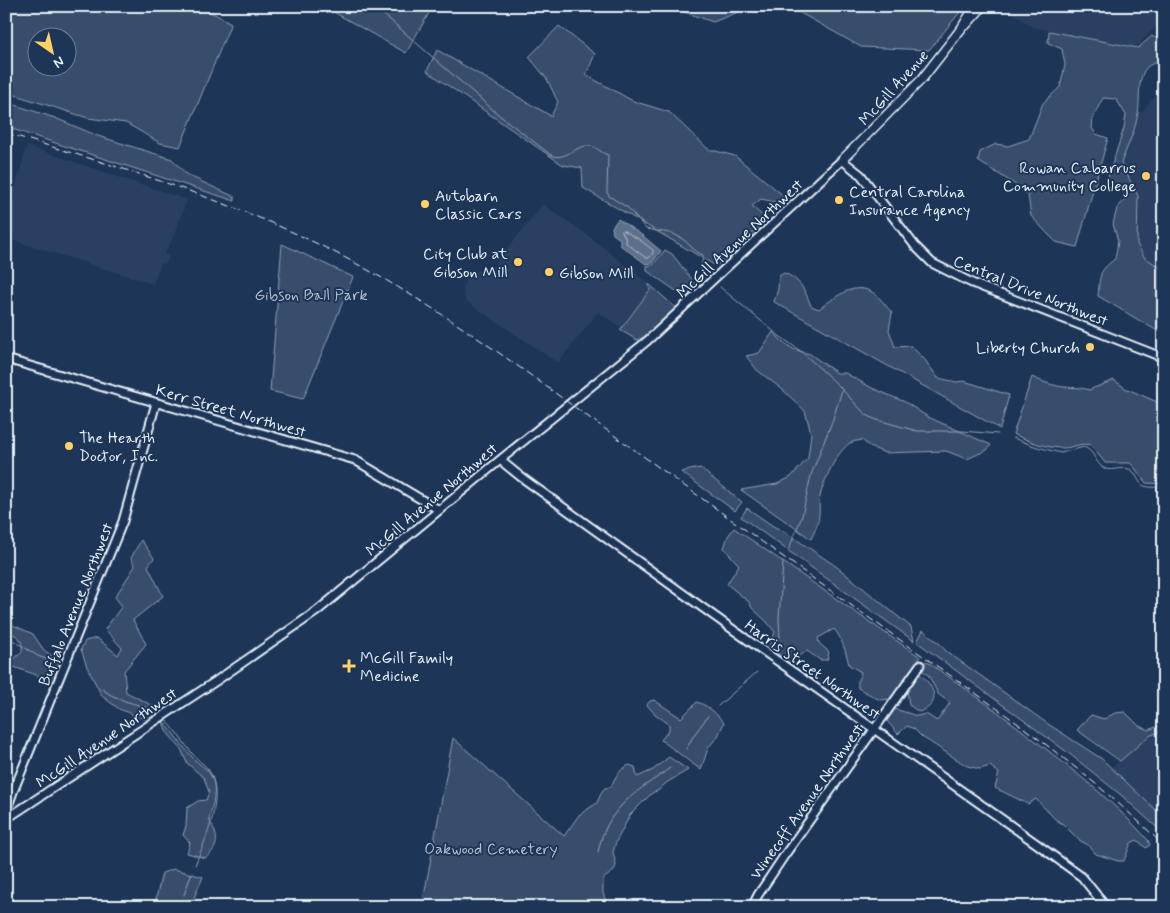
<svg xmlns="http://www.w3.org/2000/svg" width="1170" height="913" font-family="Mynerve,sans-serif">
  <style>
    .built { fill: #2a4162 }
    .green { fill: #374d6c; stroke: #909fb2; fill-rule: evenodd }
    .water { fill: #5d7089; stroke: #95a4b5 }
    .lines { fill: none; stroke-linecap: round; stroke-linejoin: round }
    .shore { stroke: #b0bdcc; stroke-width: 1 }
    .stream { stroke: #95a4b5; stroke-width: 1 }
    .tertiary-casing { stroke: #e8f1f8; stroke-width: 11 }
    .secondary-casing { stroke: #e8f1f8; stroke-width: 11 }
    .tertiary { stroke: #1d3557; stroke-width: 7 }
    .secondary { stroke: #1d3557; stroke-width: 8 }
    .rail { stroke: #e8f1f8; stroke-width: 1; stroke-dasharray: 8 4; stroke-linecap: butt }
    .poi-dot { fill: #ffd166; stroke: #1d3557; stroke-width: 2 }
    .labels { text-anchor: middle; stroke-width: 4; stroke-linejoin: round; paint-order: stroke }
    .street-label { font-size: 16px; fill: #e8f1f8; stroke: #1d3557 }
    .poi-label { font-size: 16px; fill: #e8f1f8; stroke: #1d3557; text-anchor: start }
    .park-label { font-size: 16px; fill: #b3c0ce; stroke: #1d3557 }
  </style>
  <rect width="100%" height="100%" fill="#1d3557"/>
  <filter id="ink" filterUnits="userSpaceOnUse"><feTurbulence type="fractalNoise" baseFrequency=".02" numOctaves="2"/><feDisplacementMap in="SourceGraphic" scale="10" xChannelSelector="R" yChannelSelector="G"/><feConvolveMatrix kernelMatrix="1 2 1 2 8 2 1 2 1" color-interpolation-filters="sRGB"/></filter>
  <g filter="url(#ink)">
    <!-- built -->
    <path class="built" d="M1003,6H1164V18L1136,47L1033,27Z
      M1164,85V270L1144,257L1137,244L1138,196L1121,163L1137,118Z
      M27,146L187,200L173,238L164,254L169,256L166,264L161,263L153,284L6,238V225L17,181Z
      M543,204L586,234L649,284L650,290L621,327L598,312L558,363L466,301L463,294L464,284L468,276L475,271L491,269Z
      M1164,730V818L1111,768L1149,736Z"/>
    <!-- green -->
    <path class="green" d="M6,6H200L231,23L180,147L160,143L126,123L88,118L6,92ZM38,38H68V68H38Z
      M323,6H433L406,53Z
      M667,6H754L713,22Z
      M788,6H965L929,50L861,47Z
      M559,26L595,54L586,75L633,101L669,112L708,149L735,156L784,196L775,202L761,199L752,206L767,220L716,266L583,188L582,168L563,165L427,71L437,50L551,116L558,102L547,79L529,57Z
      M1049,31L1138,48L1152,36L1164,43V62C1131,61 1143,98 1137,118C1134,134 1126,149 1121,163L1138,196L1137,244L1144,257L1164,270V307L1159,312V332L1098,296C1100,276 1098,271 1115,259L1118,241L1113,224L1117,208L1128,197L1119,189L1106,183L1124,128L1126,115L1116,99L1103,98L1093,117L1092,128L1096,134L1108,138L1077,247L1056,242L1047,233L1031,216L1028,195L1013,183L978,161L980,152L996,144L1008,146L1029,139L1043,103L1060,87L1065,65L1062,49L1048,43Z
      M6,102L55,118L98,136L172,159L187,175L235,197V201L6,127Z
      M282,244L353,277L303,399L270,391Z
      M665,250L672,254L697,286L688,295L679,293L647,271V266L653,265Z
      M784,273C800,279 805,290 811,306L819,309C833,299 853,281 872,292C879,296 886,306 892,313L889,330L895,347L911,346L925,360L938,378L956,382L964,381L1009,395L1000,429L774,302L778,289L779,276Z
      M649,284L676,308L646,336L637,340L620,330L650,290Z
      M773,332L783,342L793,349L810,354L837,373H845L872,388L905,402L928,417L991,445L987,450L967,459L946,451L885,453L870,447L862,440C858,441 854,441 850,443C837,451 823,482 820,497C818,502 820,508 819,513C819,522 815,531 811,539L741,490L777,484L791,477L808,458L811,433L805,411L783,390L757,370L746,356L759,353Z
      M1032,377C1043,382 1053,386 1065,387C1074,388 1080,387 1089,390L1114,380L1125,388L1164,405V484L1146,483L1134,467L1130,463H1105L1091,445C1080,442 1073,448 1063,448C1045,448 1029,441 1013,434Z
      M700,468L742,502L735,511L681,472Z
      M747,508L773,526L787,533L837,567L911,627L914,641L741,517Z
      M734,528L920,657L892,699L880,700L858,688V680L861,672L849,665C846,652 842,638 834,629L818,638L819,643L829,652L827,660H820L807,651L789,663L769,646L775,632L767,622L752,608L749,602L727,584L739,565L724,548L728,536Z
      M141,540L154,558L148,566L163,596L133,620L146,644L124,671L126,692L161,710L147,720L119,709L102,696L87,667L81,649L85,641L97,638L118,655L122,648L105,629L122,606L115,597L135,566L131,558Z
      M6,622L33,634L43,649L61,663L53,681L14,667L6,672L8,664L22,652C23,639 19,635 6,632Z
      M923,630L940,644L946,651L1048,724L1102,759L1164,818V834L1121,795L1071,755L917,642Z
      M926,661C967,689 1007,718 1046,749C1083,778 1117,805 1148,840L1150,845L1146,848L1137,840L1131,843L1124,861H1118L1096,854L1088,845L1079,840L1064,825L1055,819L1036,799L1028,804L995,788L999,773L990,766L980,769L967,766L922,737L914,729L907,726L898,734L887,721L895,709L917,716L926,714L937,721L950,703L938,694L929,676L921,669Z
      M919,673C933,685 944,704 919,712L909,705L907,690Z
      M654,700L681,718L697,702C709,706 716,713 724,723L718,736L708,748L701,770L661,740L669,730V724L655,714L647,705L650,701Z
      M1125,712L1139,726L1148,730L1164,724V730L1149,736L1120,761L1077,730L1091,715L1104,719L1115,713Z
      M163,721C174,733 182,746 193,758C198,764 206,767 210,774C219,787 212,806 209,820C218,834 221,847 205,858L187,853L190,843L183,835L186,826L187,808L198,801L206,800L209,792L204,778L187,763L181,749L166,731Z
      M453,738L564,836L579,815L597,803L602,791L605,788L611,787C615,777 619,770 629,765L635,767L637,777L653,770L669,757L688,770L666,783L659,790L652,793L630,815L616,842L613,852L616,865L614,871L603,879V893L608,907H422Z
      M174,869L203,877L193,900L183,901L181,907H154L162,873Z"/>
    <!-- water -->
    <path class="water" d="M618,219L643,236L661,251L652,263L646,264L620,245V239L613,234L612,227Z"/>
    <g class="lines">
      <!-- shore -->
      <path class="shore" d="M623,230L640,240L653,250V253L649,258H646L626,243L625,237L622,232Z"/>
      <!-- stream -->
      <path class="stream" d="M374,6L499,115L551,155C564,161 573,148 586,146C595,144 600,153 608,155L607,192L609,196L628,208L646,229C658,232 670,231 681,238C689,243 693,251 703,255L701,270
        M720,287L778,335L802,352L838,385L865,414L874,419L917,431H962L998,434
        M1013,438L1037,447L1061,453L1084,447C1094,451 1094,460 1102,467C1110,473 1120,466 1129,469C1137,472 1137,482 1144,486C1150,488 1158,487 1164,487
        M789,549L802,516L811,475L833,419L842,390
        M6,637L11,639L38,656L56,663
        M770,651L780,638L779,618L783,563
        M99,687L111,695L125,701L154,710L158,713
        M718,706L757,672
        M165,719C175,729 183,742 191,752C196,759 203,763 208,769C226,795 206,839 195,865
        M686,749L694,735L708,716
        M598,852C600,845 601,837 605,830C618,800 646,786 670,768
        M184,895L192,872"/>
      <!-- tertiary casing -->
      <g class="tertiary-casing">
        <path id="tertiary" d="M6,359L355,460L439,510
          M500,460L521,477L735,631L1037,844L1082,877L1106,907
          M6,811L13,792L123,521L156,403
          M6,819L216,681L317,611L500,460L647,341L842,160L861,175L915,246L932,263L972,283L1164,358
          M752,907L758,895L784,856L920,665"/>
      </g>
      <!-- secondary casing -->
      <g class="secondary-casing">
        <path id="secondary" d="M966,25L983,6
          M842,160L922,79L961,29L975,6"/>
      </g>
      <!-- tertiary -->
      <use href="#tertiary" class="tertiary"/>
      <!-- secondary -->
      <use href="#secondary" class="secondary"/>
      <!-- rail -->
      <path class="rail" d="M6,133C129,170 253,206 366,269C439,309 506,357 573,406C653,463 733,521 814,579C861,612 907,645 954,678C1028,730 1100,782 1164,846"/>
    </g>
  </g>
  <!-- markers -->
  <g class="poi-dot">
    <circle cx="1146" cy="176" r="5"/>
    <circle cx="839" cy="200" r="5"/>
    <circle cx="425" cy="204" r="5"/>
    <circle cx="518" cy="262" r="5"/>
    <circle cx="549" cy="272" r="5"/>
    <circle cx="1090" cy="347" r="5"/>
    <circle cx="69" cy="446" r="5"/>
    <path d="M346.5 658.5h5v5h5v5h-5v5h-5v-5h-5v-5h5z"/>
  </g>
  <g class="labels">
    <!-- street labels -->
    <g class="street-label">
      <text transform="translate(893 87) rotate(-48)" y="6">McGill Avenue</text>
      <text transform="translate(739 238) rotate(-43)" y="6">McGill Avenue Northwest</text>
      <text transform="translate(1031 290) rotate(22)" y="6">Central Drive Northwest</text>
      <text transform="translate(231 410) rotate(16)" y="6">Kerr Street Northwest</text>
      <text transform="translate(431 499) rotate(-40)" y="6">McGill Avenue Northwest</text>
      <text transform="translate(75 604) rotate(-68)" y="6">Buffalo Avenue Northwest</text>
      <text transform="translate(813 669) rotate(35)" y="6">Harris Street Northwest</text>
      <text transform="translate(106 737) rotate(-34)" y="6">McGill Avenue Northwest</text>
      <text transform="translate(806 801) rotate(-55)" y="6">Winecoff Avenue Northwest</text>
    </g>
    <!-- poi labels -->
    <g class="poi-label">
      <text x="1136" y="173" text-anchor="end">Rowan Cabarrus<tspan x="1136" dy="18">Community College</tspan></text>
      <text x="849" y="197">Central Carolina<tspan x="849" dy="18">Insurance Agency</tspan></text>
      <text x="435" y="201">Autobarn<tspan x="435" dy="18">Classic Cars</tspan></text>
      <text x="508" y="259" text-anchor="end">City Club at<tspan x="508" dy="18">Gibson Mill</tspan></text>
      <text x="559" y="278">Gibson Mill</text>
      <text x="1080" y="353" text-anchor="end">Liberty Church</text>
      <text x="79" y="443">The Hearth<tspan x="79" dy="18">Doctor, Inc.</tspan></text>
      <text x="360" y="663">McGill Family<tspan x="360" dy="18">Medicine</tspan></text>
    </g>
    <!-- park labels -->
    <g class="park-label">
      <text x="311" y="300">Gibson Ball Park</text>
      <text x="491" y="854">Oakwood Cemetery</text>
    </g>
  </g>
  <!-- margin -->
  <rect width="1170" height="913" fill="none" stroke="#1d3557" stroke-width="25"/>
  <rect x="12" y="12" width="1145" height="888" fill="none" stroke="#e8f1f8" stroke-width="2" filter="url(#ink)"/>
  <!-- north arrow -->
  <g transform="translate(52 52) rotate(146)"><circle r="24" fill="#1d3557" stroke="#6e8097"/>
  <path d="M0-4L9 19L0 12L-9 19Z" fill="#ffd166"/>
  <text y="-8" font-size="14" font-weight="bold" text-anchor="middle" fill="#e8f1f8">N</text>
  </g>
</svg>
